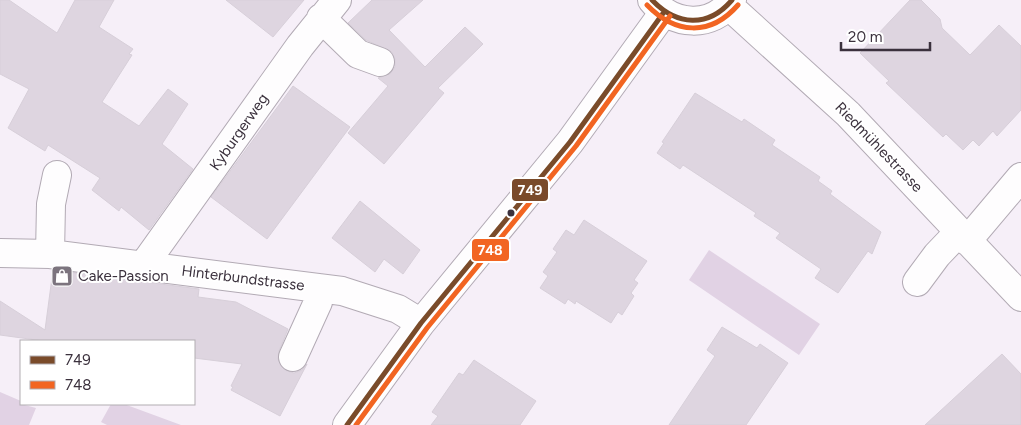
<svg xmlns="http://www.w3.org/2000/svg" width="1021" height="425" font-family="Figtree,sans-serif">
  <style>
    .green { fill: #e1d2e4 }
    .building { fill: #ded5e0; stroke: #d7cfd9 }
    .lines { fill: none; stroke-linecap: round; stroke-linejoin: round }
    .minor-casing { stroke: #b2aab4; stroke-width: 30 }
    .minor { stroke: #fefdfe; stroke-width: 28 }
    .bus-1-casing { stroke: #fff; stroke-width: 9 }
    .bus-2-casing { stroke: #fff; stroke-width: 9 }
    .bus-1 { stroke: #7a4b2a; stroke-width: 5 }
    .bus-2 { stroke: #f26522; stroke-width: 5 }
    .bus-dot { fill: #3b313d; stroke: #fff; stroke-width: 2 }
    .labels { text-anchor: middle; stroke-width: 4; stroke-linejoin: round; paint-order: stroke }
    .street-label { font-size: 15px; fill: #3b313d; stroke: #fff }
    .poi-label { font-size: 15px; fill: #3b313d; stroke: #fff; text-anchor: start }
    .line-badge { stroke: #fff; stroke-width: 2 }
    .badge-label { font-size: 14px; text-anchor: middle; font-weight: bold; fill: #fff }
  </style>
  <rect width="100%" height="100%" fill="#f6eff8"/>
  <!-- green -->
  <path class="green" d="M709,250L820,324L799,355L689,280Z
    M0,392L21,401V404L36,408L29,425H0Z
    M111,404H124L181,425H107L101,422Z"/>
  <!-- building -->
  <path class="building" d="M0,0H9L57,33L75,0H114L99,27L133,49L129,54L132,55L102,102L139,126L168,89L188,104L162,144L193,169L149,230L121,207L119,211L92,190L100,178L48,145L45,151L8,128L29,89L0,74Z
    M226,0H304L273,37Z
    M372,0H423L389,30L425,67L465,27L483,44L438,88L444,93L384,164L348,133L388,86L378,78L390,74L395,67V59L392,52L366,40L348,23Z
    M910,0H921L940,19L942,28L970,55L999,25L1021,46V110L997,136L993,131L979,146L973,140L963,150L946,134L943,137L886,83L889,81L860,53Z
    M293,86L350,127L267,239L211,197Z
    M695,93L742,122L744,119L775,140L772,145L820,177L818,181L832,191L830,194L881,232L872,254L868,251L838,293L815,278L821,269L776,238L780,233L754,216L756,213L683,165L680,169L657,153L664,143L662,142Z
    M360,201L420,250L403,274L384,259L375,272L332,238Z
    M584,220L647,261L634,280L638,283L631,293L634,296L622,315L618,312L611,323L576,301L575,304L568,299L565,304L540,288L548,276L543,272L557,252L553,249L566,230L574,235Z
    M53,270L199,289L198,297L236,302L288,329L279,351L278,359L281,366L287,371L294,373L302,370L307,364L280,416L231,390L233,387L231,386L242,364L194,358V341H44L0,335V301L45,330Z
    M722,327L757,348L760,344L788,363L746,425H669L715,356L707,350Z
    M1002,354L1021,374V425H925Z
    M474,360L536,401L520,425H431L438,416L432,412L459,373L463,375Z"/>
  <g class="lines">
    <!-- minor casing -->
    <g class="minor-casing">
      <path id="minor" d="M652,0C672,26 713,29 732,0
        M729,6L848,114L1021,297
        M321,18L358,54L380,62
        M967,241L1021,177
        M0,253L50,254L342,291L398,309L421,323
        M50,254L51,204L57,175
        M143,266L300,46L337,0
        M917,282L937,255L959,232
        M293,357L318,302L319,288
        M347,425L421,323L570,142L664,12"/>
    </g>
    <!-- minor -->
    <use href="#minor" class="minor"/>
    <!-- bus-1 casing -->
    <g class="bus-1-casing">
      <path id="bus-1" d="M652,0C677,26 708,28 732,0
        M347,425L421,323L570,142L664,12"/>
    </g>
    <!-- bus-2 casing -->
    <g class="bus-2-casing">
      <path id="bus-2" d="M647,5C675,34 710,37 738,5
        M356,425L427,328L576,146L670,16"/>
    </g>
    <!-- bus-1 -->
    <use href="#bus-1" class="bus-1"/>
    <!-- bus-2 -->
    <use href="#bus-2" class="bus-2"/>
  </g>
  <!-- icons -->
  <defs>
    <g id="shop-square" transform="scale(1.125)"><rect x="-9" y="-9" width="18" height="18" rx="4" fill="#7c747e" stroke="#fff"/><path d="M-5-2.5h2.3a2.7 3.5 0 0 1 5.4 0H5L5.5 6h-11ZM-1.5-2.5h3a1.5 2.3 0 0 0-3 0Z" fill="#fff"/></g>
  </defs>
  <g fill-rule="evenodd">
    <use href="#shop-square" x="62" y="276"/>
  </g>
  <!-- markers -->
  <circle class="bus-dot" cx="511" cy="213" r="4.5"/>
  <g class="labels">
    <!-- street labels -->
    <g class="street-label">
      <text transform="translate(239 132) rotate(-55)" y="5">Kyburgerweg</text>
      <text transform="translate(879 147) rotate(46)" y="5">Riedmühlestrasse</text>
      <text transform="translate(243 278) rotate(7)" y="5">Hinterbundstrasse</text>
    </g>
    <!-- poi labels -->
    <g class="poi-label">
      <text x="78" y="281">Cake-Passion</text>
    </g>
  </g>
  <g class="line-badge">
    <rect x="511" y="178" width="38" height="24" rx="5" fill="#7a4b2a"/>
    <rect x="471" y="238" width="39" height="24" rx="5" fill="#f26522"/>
  </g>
  <g class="badge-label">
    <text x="530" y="195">749</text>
    <text x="490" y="255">748</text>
  </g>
  <!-- legend -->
  <rect x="20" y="340" width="175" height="65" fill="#ffffff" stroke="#b1adb1"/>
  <rect x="30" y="356" width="25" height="8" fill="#7a4b2a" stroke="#b1adb1"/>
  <text x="65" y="365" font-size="15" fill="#3b313d">749</text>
  <rect x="30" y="381" width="25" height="8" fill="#f26522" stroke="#b1adb1"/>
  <text x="65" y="390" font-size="15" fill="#3b313d">748</text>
  <!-- scale -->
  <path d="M841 42v8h89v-8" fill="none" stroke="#3b313d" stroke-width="2.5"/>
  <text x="848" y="42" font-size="15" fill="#3b313d" stroke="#ffffff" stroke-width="4" paint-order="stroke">20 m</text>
</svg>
